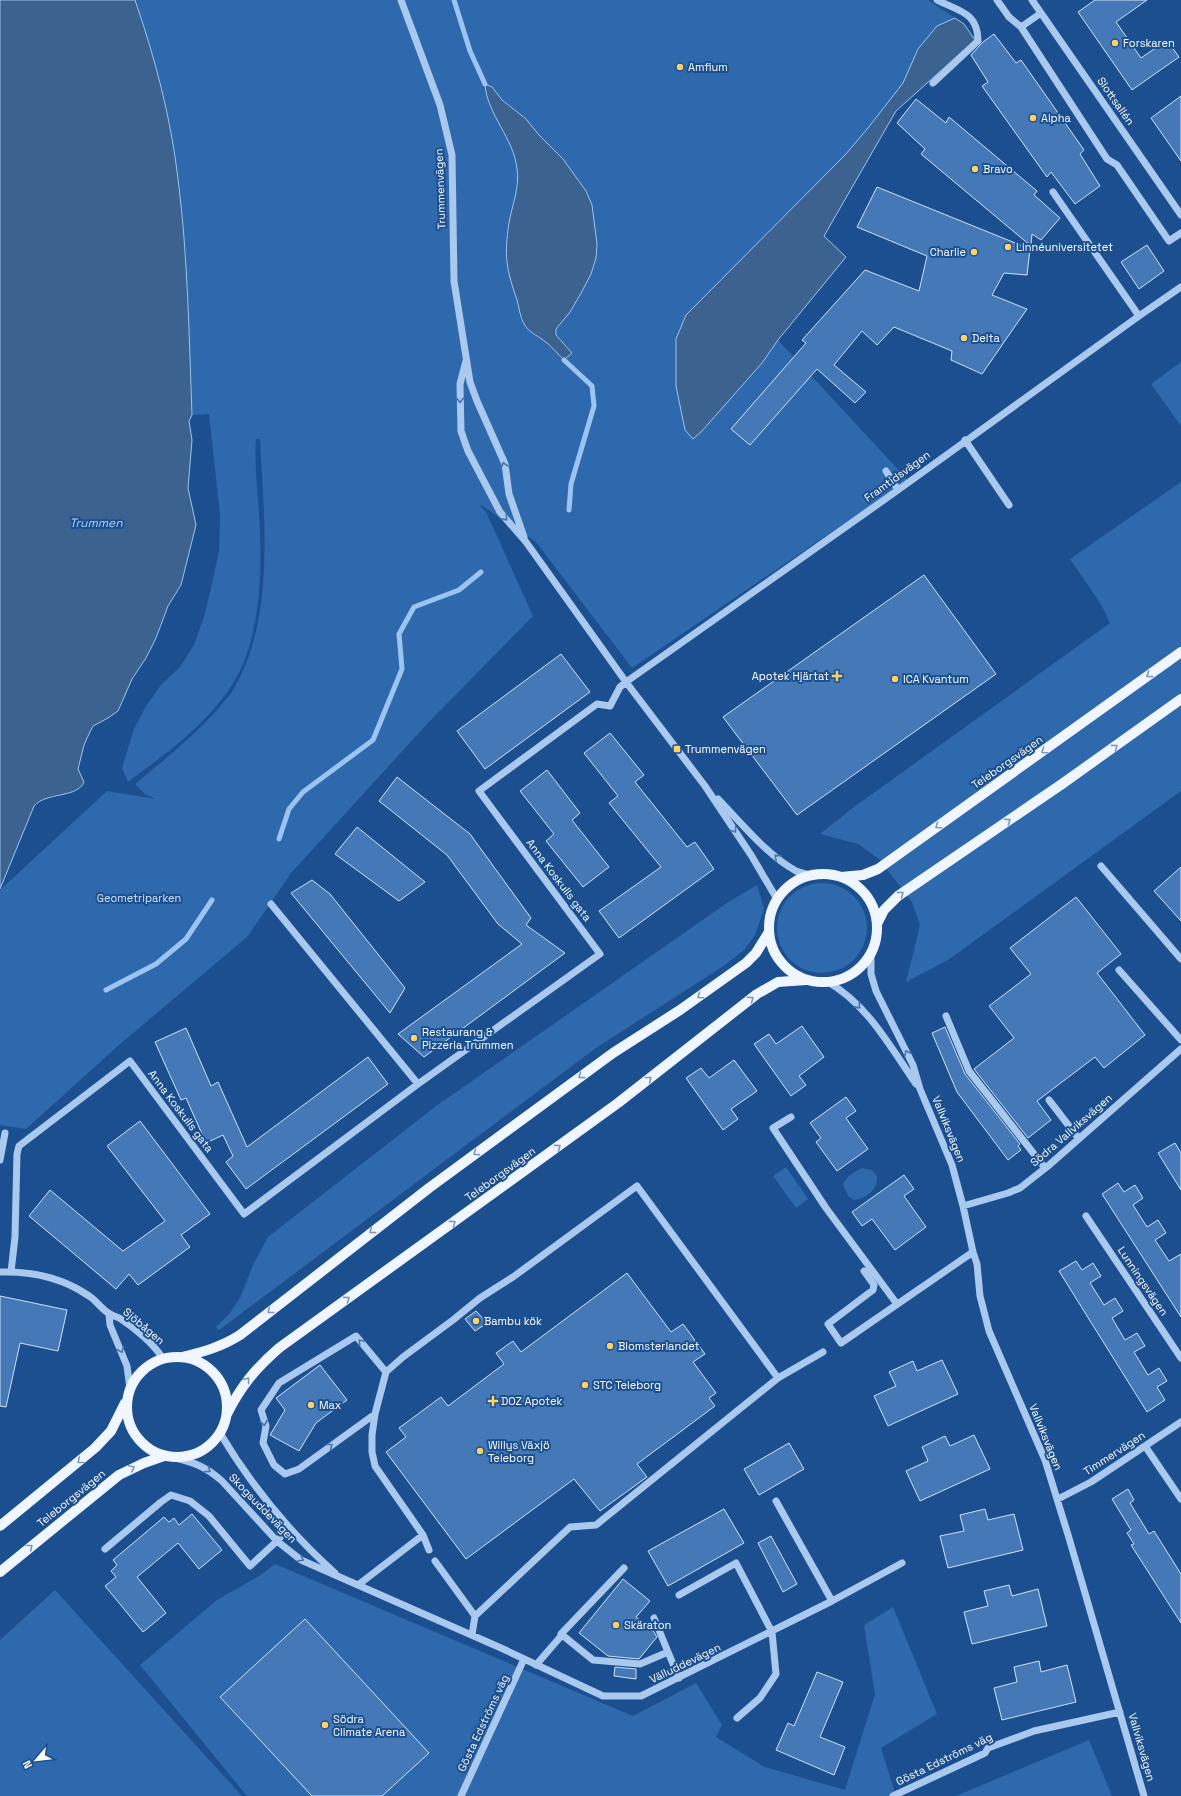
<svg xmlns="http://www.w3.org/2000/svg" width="1181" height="1796" font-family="'Space Grotesk',sans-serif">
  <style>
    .green { fill: #2e69ad }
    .water { fill: #3c6290; stroke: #9cc4f0 }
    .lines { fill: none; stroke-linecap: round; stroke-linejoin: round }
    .stream { stroke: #9cc4f0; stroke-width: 5 }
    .building { fill: #4478b7; stroke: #cfe3fa }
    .minor { stroke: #a9c9ee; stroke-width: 7 }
    .major { stroke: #f0f6ff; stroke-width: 10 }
    .oneway { stroke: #4674ac }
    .oneway2 { stroke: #7b9ac1 }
    .poi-dot { fill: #ffd166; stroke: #1b4f8f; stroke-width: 1.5 }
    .labels { text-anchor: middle; stroke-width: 4; stroke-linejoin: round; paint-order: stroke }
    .poi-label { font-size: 11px; fill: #fff; stroke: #1b4f8f; text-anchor: start }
    .street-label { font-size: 11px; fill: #fff; stroke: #1b4f8f }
    .park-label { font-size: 11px; fill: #cfe3fa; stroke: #1b4f8f }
    .water-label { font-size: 12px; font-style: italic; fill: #b5d3f5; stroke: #1b4f8f }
  </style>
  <rect width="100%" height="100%" fill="#1b4f8f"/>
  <!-- green -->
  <path class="green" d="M135,0H928L964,24L975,40L896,111L824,236L846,257L778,340L908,480L632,668L536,542L478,503L486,512L533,616L427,724L292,872L247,937L119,1045L26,1129L0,1125V890L107,791L156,799L145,794L135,784C164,760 193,737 218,709C222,703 228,698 232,692C276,619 264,521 260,439H256C254,469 259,502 260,532C262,579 259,639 235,680C210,722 167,753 128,782L122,768L134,729L146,706L161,685L180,667L194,645L205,614L219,552L220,515L209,414L192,415C189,336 188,257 178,179C171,118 155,58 135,0Z
    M1181,362V426L1151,384Z
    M1181,482V791L948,960L906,982L920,925L912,902L879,859L858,844L820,834L854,807L1110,623L1101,604L1070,559Z
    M777 928a45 45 0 1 1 90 0a45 45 0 1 1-90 0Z
    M757,885L764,909L755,935L744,950L725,965L596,1048L219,1330L216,1327L230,1313L240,1298L253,1265L268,1237L436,1106L727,903Z
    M786,1167L808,1199L796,1208L773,1176Z
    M862,1168L872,1170L877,1176C878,1190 867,1198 854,1200L848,1196L843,1184C848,1175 854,1172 862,1168Z
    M275,1564L633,1716L696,1683L722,1725L716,1737L765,1767L845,1790L875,1694L864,1625L893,1607L937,1714L881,1748L896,1796H247L140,1665L217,1600L259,1576Z
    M55,1590L242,1796H0V1640Z
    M1089,1740L1112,1796H956Z"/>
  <!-- water -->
  <path class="water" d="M0,0H135C155,58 171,118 178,179C188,257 189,336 192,415L189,421L192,440L188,488L196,525L181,585L168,606L156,638L146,658L132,679L118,711L108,718L93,726L89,734L84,745L78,769L84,782C78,798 46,792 34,806L0,889Z
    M955,18L964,24L975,40L896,111L824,236L846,257L778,340L762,363L701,432L693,439L685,430L676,386V339L686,315L845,155L868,128L903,83L918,49L937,26Z
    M485,84L492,87L502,100L526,119L539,135L563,159L586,191L592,205L597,244L596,258L591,274L581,293L570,312L556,329V335L572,353L564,360C558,354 553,348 547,343C539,336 529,333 524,324C520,317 519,307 517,300C506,268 504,256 509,223C512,205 520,187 517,169C514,138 487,115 485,84Z"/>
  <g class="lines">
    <!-- stream -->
    <path class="stream" d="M454,0L470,51L485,84
      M564,360L592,386L594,406L571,484L569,510
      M279,839L289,809L303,792L373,740L402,669L399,634L414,607L459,590L481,572
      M106,990L156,964L186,939L212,900"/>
  </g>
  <!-- building -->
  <path class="building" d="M1095,0H1147L1116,22L1141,58L1167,40L1179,57L1132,90L1078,12Z
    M994,34L1016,63L1021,60L1084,150L1080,154L1100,186L1075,204L1051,172L1047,177L982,86L988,82L971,55L983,42Z
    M1181,96V161L1151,118Z
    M916,99L946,123L949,117L1037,191L1034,195L1060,218L1041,240L1032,234L1031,246L921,154L925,149L897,123Z
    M877,187L1030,249L1027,275L1004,273L992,295L1027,309L982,374L951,360L952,351L894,327L877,345L862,331L834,365L866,392L855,403L817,369L750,445L731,429L806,343L802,340L865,270L919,291L927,256L857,227Z
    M1147,245L1164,271L1139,289L1121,262Z
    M924,575L996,674L797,815L723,717Z
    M561,654L590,692L485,769L457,731Z
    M610,733L644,775L635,782L687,847L695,842L714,869L619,938L599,911L661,867L609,803L618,796L584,753Z
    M547,770L580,813L572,820L609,867L583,887L546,841L554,834L520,791Z
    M397,777L470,834L531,918L526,925L565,953L424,1057L398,1034L522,944L498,924L447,855L379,801Z
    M357,827L425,882L399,901L335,854Z
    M1181,867V921L1154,891Z
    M312,880L330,894L405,988L390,1013L291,893Z
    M1076,897L1121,954L1097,973L1145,1035L1104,1068L1095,1057L1037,1101L1051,1120L1028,1138L974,1069L1014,1038L989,1006L1031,974L1010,948Z
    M802,1026L824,1057L799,1076L806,1085L791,1096L754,1044L769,1034L776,1044Z
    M945,1027L965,1074L1020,1144L1018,1146L1021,1150L1008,1160L957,1092L932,1033Z
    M186,1028L211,1086L218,1082L247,1147L368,1057L388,1084L246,1189L226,1162L233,1156L223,1135L206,1143L186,1098L181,1100L155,1042Z
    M734,1060L757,1091L731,1109L738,1119L723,1130L686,1078L701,1068L709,1078Z
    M846,1097L856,1111L846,1118L868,1149L837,1171L816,1142L821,1138L810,1123Z
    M140,1121L210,1214L181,1235L190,1247L138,1285L129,1274L116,1289L29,1216L50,1190L123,1251L165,1221L107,1146Z
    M1175,1143L1181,1153V1190L1158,1153Z
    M904,1175L914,1189L904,1196L926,1227L895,1250L872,1219L862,1226L852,1212Z
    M1118,1183L1124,1192L1135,1185L1143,1198L1133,1205L1147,1227L1158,1220L1166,1233L1155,1240L1169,1261L1181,1254V1317L1102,1194Z
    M1076,1261L1082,1270L1093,1263L1101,1276L1090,1283L1104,1305L1115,1298L1123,1311L1112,1318L1125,1340L1137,1333L1145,1346L1134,1352L1148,1375L1159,1368L1167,1381L1157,1387L1165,1400L1147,1412L1059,1271Z
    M627,1273L671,1332L683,1324L705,1354L693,1362L716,1393L709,1398L715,1406L637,1464L647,1477L600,1511L574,1479L466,1559L386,1452L406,1437L399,1428L441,1397L448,1406L504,1364L496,1353L513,1341L521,1352Z
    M0,1296L67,1310L58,1351L20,1343L6,1407L0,1406Z
    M476,1311L487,1323L475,1331L465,1319Z
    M942,1360L958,1394L888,1426L874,1396L896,1386L889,1372L913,1361L917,1371Z
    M320,1365L347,1400L316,1423L299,1451L270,1435L285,1410L276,1398Z
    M974,1435L990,1469L920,1501L906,1471L928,1461L922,1447L945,1436L950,1446Z
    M789,1443L804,1469L759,1495L744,1469Z
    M1128,1489L1134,1500L1130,1503L1149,1534L1154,1531L1181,1574V1623L1131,1545L1134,1544L1127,1533L1131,1530L1112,1499Z
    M724,1509L744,1543L668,1586L648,1551Z
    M985,1509L988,1520L1014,1514L1023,1550L948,1568L940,1536L964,1531L960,1515Z
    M192,1514L222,1550L199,1569L178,1543L137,1577L166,1613L143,1632L105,1586L116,1577L111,1571L117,1565L113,1560L164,1517L169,1522L174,1518L179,1525Z
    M771,1536L797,1584L783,1592L758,1543Z
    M623,1579L650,1601L636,1617L654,1632L657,1637L639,1659L608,1656L579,1633Z
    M1009,1585L1012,1596L1038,1589L1047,1626L972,1644L964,1612L988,1606L984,1591Z
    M305,1619L429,1753L382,1796H312L220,1697Z
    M1039,1661L1041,1672L1067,1665L1076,1702L1002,1720L994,1688L1017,1682L1014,1667Z
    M615,1667L636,1669V1679L614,1676Z
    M817,1672L843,1682L820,1737L845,1747L834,1775L776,1750L788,1723L794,1726Z"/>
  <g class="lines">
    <!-- minor -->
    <path class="minor" d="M401,0L440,105L452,155L454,281L470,382L477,401L505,464L509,494L524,537
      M997,0L1009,17L1021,27L1107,159L1117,165L1169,241L1181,233
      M1032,0L1181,215
      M1021,27L1041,13
      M933,83L978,41C978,12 958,11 937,0
      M1053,192L1139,316
      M466,361L460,384L461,431L468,451L500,512L526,542L626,682L705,786L751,855L777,899
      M965,440L1009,505
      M886,471L898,490
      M718,799C741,823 767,855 796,871C800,873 806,874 811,875
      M1101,866L1181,959
      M271,904L418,1084
      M871,952V974L876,991L913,1065L920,1089L952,1165L963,1206L973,1252L977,1264L980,1296L989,1331L1045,1460L1069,1538L1144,1796
      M1119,970L1181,1040
      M828,982C868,1005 891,1048 916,1084
      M946,1016L969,1071L1045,1168
      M1049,1100L1079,1139
      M791,1117L773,1128L826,1208L897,1304
      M0,1160L5,1133
      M963,1206L1008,1193L1020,1188L1048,1166L1181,1049
      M1086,1216L1181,1358
      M864,1271L874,1285L873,1290L828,1324L841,1343L973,1252
      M0,1272C32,1271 63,1278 89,1296C97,1301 102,1310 110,1314C113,1316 118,1317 121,1319C135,1328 155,1345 163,1359
      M11,1272L15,1237L17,1154L19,1146L130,1061L244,1214L418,1084L600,954L479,791L597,704L610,706L620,687L626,682L898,490L1139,316L1181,287
      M109,1314L110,1325L127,1366L130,1389
      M778,1378L823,1352
      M375,1414L299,1469L285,1474L274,1465L263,1443L266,1426L261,1410L279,1383L356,1336L386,1372
      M220,1433C252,1487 288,1531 335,1573
      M1145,1446L1181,1499
      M171,1457C193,1462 205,1466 222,1481L277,1541L301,1560L501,1648L603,1696H641L832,1601L902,1563
      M1058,1499L1091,1482L1181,1422
      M776,1501L832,1601
      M105,1549L161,1502L171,1495L190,1501L209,1516L250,1566L277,1541L289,1528
      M429,1550L423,1535L375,1466L372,1452V1435L375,1414L386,1372L403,1357L453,1320L480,1298L513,1277L637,1186L778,1378L596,1525L570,1527L475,1616L435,1561
      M624,1568L561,1634L593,1660L640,1664L668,1652L679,1678
      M358,1585L423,1535
      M679,1595L736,1563L772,1632L776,1674L760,1698L737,1718
      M654,1618L668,1652
      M472,1635L475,1616
      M536,1665L562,1635
      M461,1796L524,1659
      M893,1796L985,1753L988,1748L1034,1731L1120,1712"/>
    <!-- major -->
    <path class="major" d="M769 928a54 54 0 1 1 108 0a54 54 0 1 1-108 0Z
      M841,877L863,875L878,869L1181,652
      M877,924L884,910L898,896L1062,784L1181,699
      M127 1407a50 50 0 1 1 100 0a50 50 0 1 1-100 0Z
      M182,1357C203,1352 221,1347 240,1335L429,1188L613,1053L680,1010L746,963L756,953L769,932
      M227,1414C241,1386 255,1369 279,1348L618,1103L757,994L778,982L806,980
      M0,1526L95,1448L111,1431L125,1403
      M0,1572L119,1475L144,1463L164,1456"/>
  </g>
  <!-- one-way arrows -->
  <defs><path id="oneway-chevron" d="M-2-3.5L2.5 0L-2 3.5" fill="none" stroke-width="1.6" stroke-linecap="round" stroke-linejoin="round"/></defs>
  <g class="oneway">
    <use href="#oneway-chevron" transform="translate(460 400) rotate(90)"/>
    <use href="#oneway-chevron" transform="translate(504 465) rotate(-105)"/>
    <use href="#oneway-chevron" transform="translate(505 518) rotate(49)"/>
    <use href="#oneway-chevron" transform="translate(734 830) rotate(56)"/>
    <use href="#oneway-chevron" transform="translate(777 857) rotate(-138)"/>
    <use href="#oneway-chevron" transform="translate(858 1006) rotate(48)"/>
    <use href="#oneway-chevron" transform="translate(907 1053) rotate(-116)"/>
    <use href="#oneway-chevron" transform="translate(361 1342) rotate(-130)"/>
    <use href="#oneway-chevron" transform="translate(121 1350) rotate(68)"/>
    <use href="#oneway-chevron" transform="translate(264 1423) rotate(80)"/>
    <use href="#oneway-chevron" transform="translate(330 1446) rotate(-36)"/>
    <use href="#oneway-chevron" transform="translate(208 1470) rotate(34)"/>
    <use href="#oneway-chevron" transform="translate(301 1559) rotate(31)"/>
  </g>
  <g class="oneway2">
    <use href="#oneway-chevron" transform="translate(1149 675) rotate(144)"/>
    <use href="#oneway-chevron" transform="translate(1115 747) rotate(-36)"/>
    <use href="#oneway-chevron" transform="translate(1044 751) rotate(145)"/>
    <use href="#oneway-chevron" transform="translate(1008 821) rotate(-34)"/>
    <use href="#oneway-chevron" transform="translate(938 826) rotate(145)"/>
    <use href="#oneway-chevron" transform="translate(901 894) rotate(-36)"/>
    <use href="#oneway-chevron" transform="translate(700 996) rotate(145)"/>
    <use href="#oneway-chevron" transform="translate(751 999) rotate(-37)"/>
    <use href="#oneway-chevron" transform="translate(581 1076) rotate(144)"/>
    <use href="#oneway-chevron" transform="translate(649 1079) rotate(-38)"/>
    <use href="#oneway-chevron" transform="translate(558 1147) rotate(-36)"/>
    <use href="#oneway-chevron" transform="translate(476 1153) rotate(144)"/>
    <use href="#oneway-chevron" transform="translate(453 1223) rotate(-36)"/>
    <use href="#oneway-chevron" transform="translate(372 1231) rotate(143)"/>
    <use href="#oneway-chevron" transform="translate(347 1299) rotate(-36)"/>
    <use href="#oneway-chevron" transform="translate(270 1311) rotate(142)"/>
    <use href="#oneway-chevron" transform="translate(247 1380) rotate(-53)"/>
    <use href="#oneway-chevron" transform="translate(80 1461) rotate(141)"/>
    <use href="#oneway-chevron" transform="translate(132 1468) rotate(-25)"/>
    <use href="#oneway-chevron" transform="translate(30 1547) rotate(-39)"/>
  </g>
  <!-- markers -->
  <g class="poi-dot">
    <circle cx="1115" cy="43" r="4"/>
    <circle cx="680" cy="67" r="4"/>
    <circle cx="1033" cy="118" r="4"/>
    <circle cx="975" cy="169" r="4"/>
    <circle cx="1008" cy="247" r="4"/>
    <circle cx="974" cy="252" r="4"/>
    <circle cx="964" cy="338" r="4"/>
    <path d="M835 670h4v4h4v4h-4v4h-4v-4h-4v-4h4z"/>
    <circle cx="895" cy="679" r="4"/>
    <rect x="673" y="745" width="8" height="8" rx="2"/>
    <circle cx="414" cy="1038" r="4"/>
    <circle cx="476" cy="1321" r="4"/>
    <circle cx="610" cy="1346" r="4"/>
    <circle cx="585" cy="1385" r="4"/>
    <path d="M491 1395h4v4h4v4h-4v4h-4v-4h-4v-4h4z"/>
    <circle cx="311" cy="1405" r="4"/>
    <circle cx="480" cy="1451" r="4"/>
    <circle cx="616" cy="1625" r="4"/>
    <circle cx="325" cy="1725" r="4"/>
  </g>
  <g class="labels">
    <!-- poi labels -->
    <g class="poi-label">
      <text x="1123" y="47">Forskaren</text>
      <text x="688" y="71">Amfium</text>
      <text x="1041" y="122">Alpha</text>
      <text x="983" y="173">Bravo</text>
      <text x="1016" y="251">Linnéuniversitetet</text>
      <text x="966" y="256" text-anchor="end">Charlie</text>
      <text x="972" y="342">Delta</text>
      <text x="829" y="680" text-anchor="end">Apotek Hjärtat</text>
      <text x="903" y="683">ICA Kvantum</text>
      <text x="685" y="753">Trummenvägen</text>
      <text x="422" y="1036">Restaurang &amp;<tspan x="422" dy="13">Pizzeria Trummen</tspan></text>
      <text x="484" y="1325">Bambu kök</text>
      <text x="618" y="1350">Blomsterlandet</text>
      <text x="593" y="1389">STC Teleborg</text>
      <text x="501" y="1405">DOZ Apotek</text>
      <text x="319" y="1409">Max</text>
      <text x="488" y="1449">Willys Växjö<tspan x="488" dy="13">Teleborg</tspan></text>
      <text x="624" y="1629">Skäraton</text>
      <text x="333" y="1723">Södra<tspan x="333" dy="13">Climate Arena</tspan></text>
    </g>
    <!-- street labels -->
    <g class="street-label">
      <text transform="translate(1116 101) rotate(55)" y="4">Slottsallén</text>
      <text transform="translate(440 189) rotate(-92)" y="4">Trummenvägen</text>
      <text transform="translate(897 476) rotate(-36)" y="4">Framtidsvägen</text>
      <text transform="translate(1007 762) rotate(-35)" y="4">Teleborgsvägen</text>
      <text transform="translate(559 880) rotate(53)" y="4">Anna Koskulls gata</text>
      <text transform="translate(181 1111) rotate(53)" y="4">Anna Koskulls gata</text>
      <text transform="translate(949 1129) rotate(68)" y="4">Vallviksvägen</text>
      <text transform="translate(1071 1130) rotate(-41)" y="4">Södra Vallviksvägen</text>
      <text transform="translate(500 1174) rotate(-36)" y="4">Teleborgsvägen</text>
      <text transform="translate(1143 1281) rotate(56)" y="4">Lunningsvägen</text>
      <text transform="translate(144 1326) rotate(40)" y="4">Sjöbågen</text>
      <text transform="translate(1046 1437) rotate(68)" y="4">Vallviksvägen</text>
      <text transform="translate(1114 1453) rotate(-33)" y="4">Timmervägen</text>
      <text transform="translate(71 1498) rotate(-39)" y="4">Teleborgsvägen</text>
      <text transform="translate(263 1508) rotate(46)" y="4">Skogsuddevägen</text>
      <text transform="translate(685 1663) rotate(-26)" y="4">Välluddevägen</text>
      <text transform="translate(483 1723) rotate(-65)" y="4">Gösta Edströms väg</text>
      <text transform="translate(1142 1747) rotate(74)" y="4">Vallviksvägen</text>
      <text transform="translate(944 1759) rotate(-26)" y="4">Gösta Edströms väg</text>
    </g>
    <!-- park labels -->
    <g class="park-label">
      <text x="139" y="902">Geometriparken</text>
    </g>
    <!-- water labels -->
    <g class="water-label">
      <text x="96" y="527">Trummen</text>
    </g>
  </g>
  <!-- north arrow -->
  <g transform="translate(36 1760) rotate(242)" stroke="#1b4f8f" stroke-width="3" paint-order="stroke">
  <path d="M0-3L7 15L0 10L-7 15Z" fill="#ffffff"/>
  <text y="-6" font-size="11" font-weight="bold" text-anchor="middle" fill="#ffffff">N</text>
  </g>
</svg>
